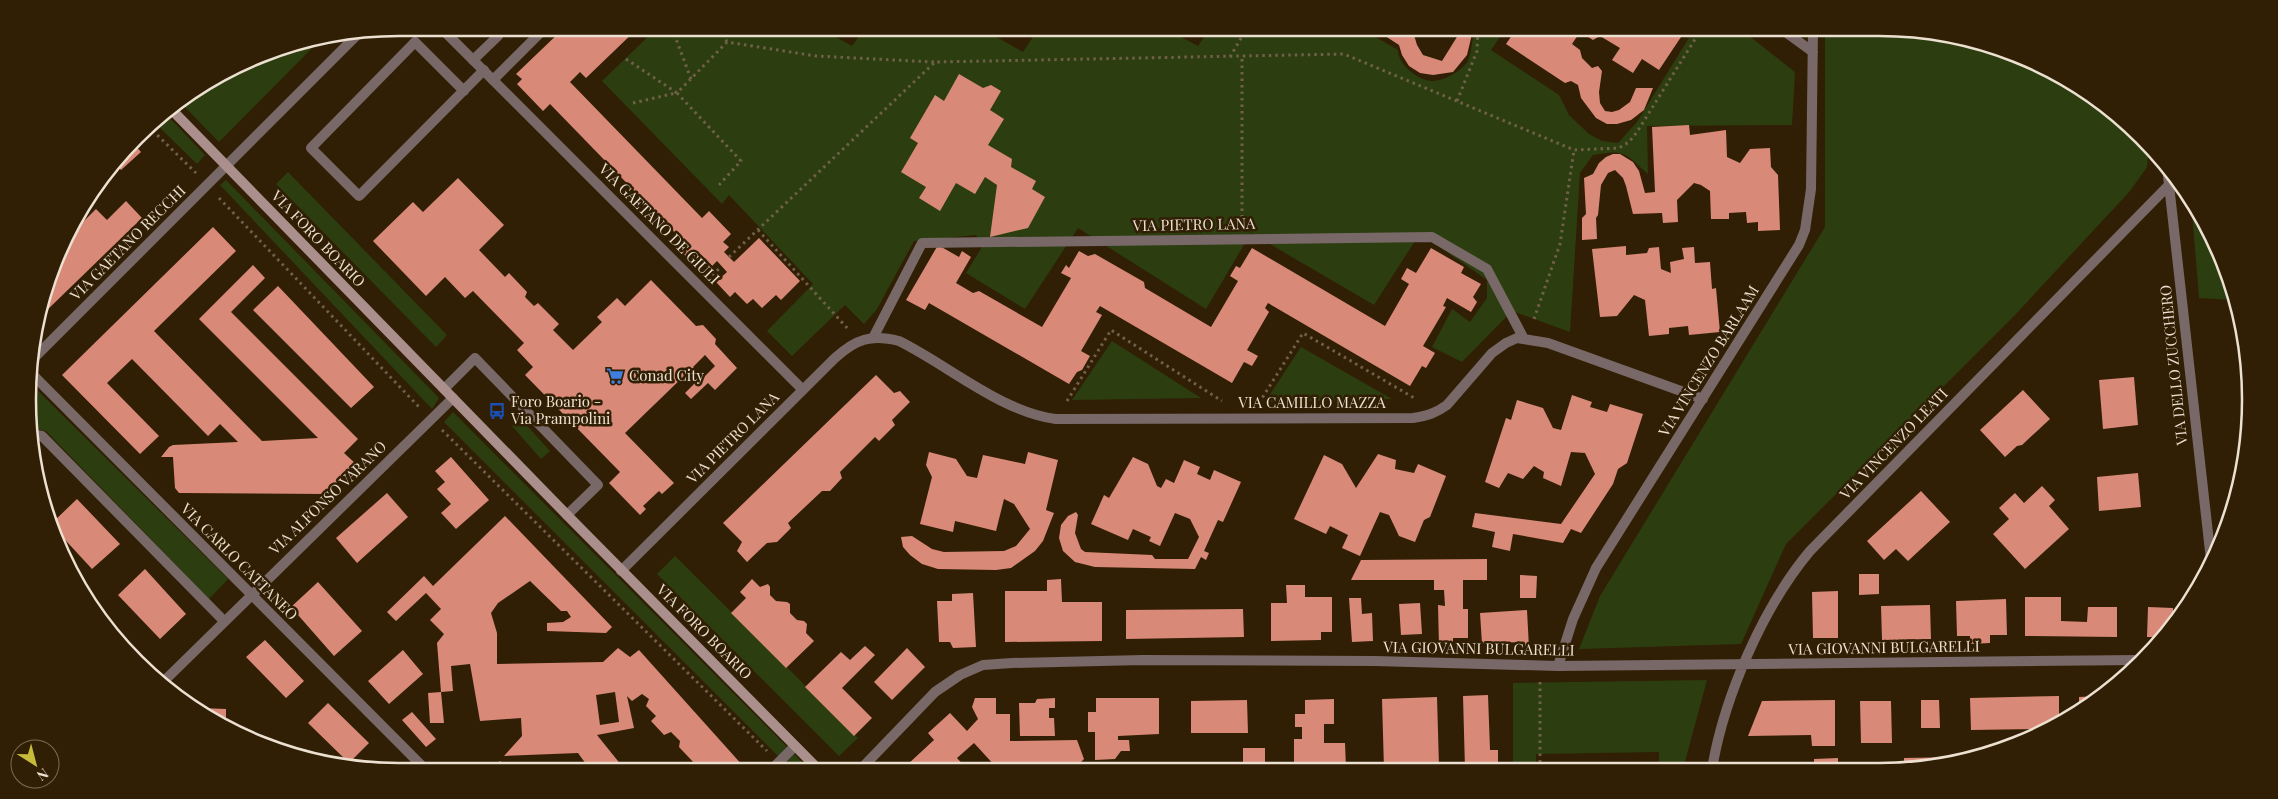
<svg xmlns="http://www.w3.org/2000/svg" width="2278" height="799" font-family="'Playfair Display',serif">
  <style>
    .green { fill: #2c3e0f }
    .building { fill: #d98978; fill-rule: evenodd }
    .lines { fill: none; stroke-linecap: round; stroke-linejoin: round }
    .path { stroke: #70604a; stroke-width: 3; stroke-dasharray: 2.5 4; stroke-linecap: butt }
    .lane { stroke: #786867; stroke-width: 10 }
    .street { stroke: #786867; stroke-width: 10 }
    .secondary { stroke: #aa8f8d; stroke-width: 10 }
    .labels { text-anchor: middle; stroke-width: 5; stroke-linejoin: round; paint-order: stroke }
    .street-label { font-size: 15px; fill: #ece0d1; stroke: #301f04 }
    .poi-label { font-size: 15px; fill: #ece0d1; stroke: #301f04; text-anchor: start }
    .rim { fill: none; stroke: #ece0d1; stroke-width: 2.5 }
  </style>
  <rect width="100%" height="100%" fill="#301f04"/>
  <!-- green -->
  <path class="green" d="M657,28H820L852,46L865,28H981L1023,52L1039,28H1164L1198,46L1210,28H1360L1398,50C1398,64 1417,80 1432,81C1444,81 1462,71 1468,61C1472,52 1472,39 1474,30L1472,28H1506L1491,50L1559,95L1569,115L1589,134L1602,141L1618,143L1637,122L1695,28H1739L1795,72L1792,125L1647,126L1648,174C1625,153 1625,149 1593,155L1580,173L1570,332L1512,311L1462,362L1432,347L1452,309L1470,322L1487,298V280L1420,233L1374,305L1251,233L1206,309L1078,228L1025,309L966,273L982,247L976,235L914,241L877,309L864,324L845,305L792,356L767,331L813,284L729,195L722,204L602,81Z
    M1825,28H1879L1975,40L2043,66L2105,104L2149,146L2147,167L2130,191L2014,316L1786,544L1741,644L1579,649L1600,596L1825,227Z
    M324,36L219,142L181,103L257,56Z
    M165,113L205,155L197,164L153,121Z
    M288,172L447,335L436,347L276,184Z
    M226,180L439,398L432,409L220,185Z
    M2191,200C2211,228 2227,266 2235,300L2199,298Z
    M1112,341L1201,398L1072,400Z
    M1301,347L1392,399L1265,402Z
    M32,385L228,579L209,599L46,431L29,428L30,387Z
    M453,412L811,771H793L444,422Z
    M520,418L550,451L541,459L512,426Z
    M675,556L858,738L839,756L657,574Z
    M1707,680L1683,769H1659V752L1536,754V769H1513V683Z"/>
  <!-- building -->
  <path class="building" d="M564,28H638L586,78L580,72L570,82L702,218L709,211L731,234L723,242L729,247L724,252L734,262L759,238L800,281L781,300L776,295L762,308L753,299L747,304L735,292L730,297L716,282L727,272L717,261L712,266L705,258L696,267L677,247L683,241L550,104L543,111L517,84L522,79L516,74Z
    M987,28H1002L1001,35Z
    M1175,28H1188L1184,34Z
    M1373,28H1412L1417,45L1423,55L1442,61L1460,32L1472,34L1467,55L1453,72L1433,75L1420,73L1409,66L1402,55L1399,45Z
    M1517,28H1687L1659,70L1642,59L1633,73L1612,60L1620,48L1600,36L1593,40L1580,32L1572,44L1580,50L1582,58L1592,68L1598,66L1602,71L1599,92L1600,103L1605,111L1612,112L1619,110L1630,102L1636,88H1653L1644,110L1631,120L1617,124H1607L1596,118L1581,98L1578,85L1571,81L1565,83L1506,44Z
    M959,74L983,88L991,85L1001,91L990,110L1004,119L988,145L1012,159L1011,167L1036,181L1032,189L1045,197L1028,228L990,237L997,185L985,177L975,194L956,183L940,211L919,198L926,187L901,172L918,143L910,138L935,95L944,101Z
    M1689,125L1690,135L1726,130L1727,157L1740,163L1750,149L1770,148L1771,167L1778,175L1780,230L1758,231V222L1747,223L1746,212L1729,213V219H1711L1710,191L1701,185L1694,183L1677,200L1678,222L1663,223L1662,213L1633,214L1626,186L1623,178L1615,170L1608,173L1601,185L1598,215L1596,218L1597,239L1582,240V218L1586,214L1584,178L1593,174L1599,163L1606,157L1613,154H1620L1633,162L1639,171L1645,193L1655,192L1652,127Z
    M133,143L141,152L121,170L117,166L106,176L105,173Z
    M458,178L504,225L479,250L505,277L509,273L527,292L525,297L534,306L538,303L559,324L553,330L573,350L602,322L597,317L617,298L625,306L651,280L696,326L703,325L716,339L715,344L737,368L715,390L708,383L691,399L685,393L695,383L686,374L625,433L674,483L662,494L659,491L643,506L646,509L640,515L609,483L620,472L525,375L533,367L517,350L524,343L473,291L465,298L445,277L426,296L373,241L413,202L423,212ZM705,355L715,366L703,378L693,367Z
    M126,201L142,218L42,315L64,241L96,209L107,220Z
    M213,227L236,251L154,331L262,441L318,438L199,319L253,265L265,278L231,312L358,439L344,453L356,464L325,494L179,493L175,488L173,457H161L169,447L173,445L238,442L220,424L208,436L132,359L107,383L159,436L140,454L62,375Z
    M938,245L959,257L962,251L971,257L956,283L973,293L979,291L1042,327L1071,278L1061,273L1066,265L1069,268L1079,251L1088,256L1095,254L1144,282L1145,288L1211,327L1238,281L1230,276L1236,266L1240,268L1252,248L1385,326L1409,284L1401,279L1407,268L1416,273L1431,248L1464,267L1461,273L1481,284L1473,297L1477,302L1471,312L1447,298L1443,306L1446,307L1423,346L1435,353L1426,368L1422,366L1410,386L1268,303L1265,308L1269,312L1247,350L1258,356L1252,366L1244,362L1232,383L1100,306L1096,312L1102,315L1081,351L1090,356L1082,370L1077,372L1069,384L929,303L925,310L906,300Z
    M1626,246V255L1647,253L1649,248L1659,247L1661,269L1671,273L1670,262L1684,259L1682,248L1694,247L1695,263L1710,262L1712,289L1716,288L1720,332L1689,335L1688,326L1669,328V334L1649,336L1645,300L1634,295L1617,316L1600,317L1592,249Z
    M278,286L374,387L351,408L253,310Z
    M876,375L894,393L900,391L910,402L892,420L895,425L879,441L875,437L840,472L842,478L830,491H822L788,523L791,528L777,542L767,543L747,562L737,551L742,542L723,523Z
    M2134,377L2138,425L2103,429L2099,380Z
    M2023,390L2050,419L2022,445L2017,446L2005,457L1980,430Z
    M1572,395L1592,402L1590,407L1607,412L1610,404L1643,414L1627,463L1618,469L1613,484L1581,533L1571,529L1563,543L1513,534L1510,551L1492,547L1495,532L1472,527L1475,513L1561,524L1595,474L1585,453L1571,452L1561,486L1543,478L1544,472L1534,466L1523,479L1508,473L1499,488L1485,482L1506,418L1511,420L1517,400L1543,408L1553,428L1561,430Z
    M929,452L956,459L967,476L977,478L983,455L1025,464L1028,452L1058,460L1046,510L1054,513L1043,541L1035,551L1011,568L996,570L938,569L922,564L910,555L903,547L901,537L912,536L932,549L944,552L1004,551L1016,546L1030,529L1014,504L1004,499L996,531L955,521L953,532L920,524L932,477L926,465Z
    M1378,454L1396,460L1395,469L1414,473L1418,464L1446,476L1430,517L1424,520L1415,542L1399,536L1389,515L1380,512L1360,556L1342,548L1348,535L1330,526L1326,534L1294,519L1324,455L1342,464L1356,488Z
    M451,457L489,500L456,529L441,513L451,504L437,489L445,482L435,471Z
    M1133,457L1148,464L1157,486L1161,488L1166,479L1174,483L1184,460L1200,467L1197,474L1210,480L1214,470L1241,482L1223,522L1218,520L1204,551L1209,553L1206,560L1201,557L1195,569L1095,567L1075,562L1063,551L1059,538L1061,525L1068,516L1076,512L1078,515L1075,533L1081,549L1085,552L1152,555L1155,559H1188L1199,537L1190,519L1175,513L1160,546L1149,541L1151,537L1133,529L1128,540L1091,524L1104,495L1109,498Z
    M2138,473L2141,507L2099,511L2097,477Z
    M2042,486L2055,500L2049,506L2069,529L2025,569L1993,534L2009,519L1999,508L2015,493L2024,503Z
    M1921,491L1950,522L1908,561L1896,549L1884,560L1867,541Z
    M387,493L408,517L357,563L336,538Z
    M77,499L120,544L92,569L56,530L52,523Z
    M505,516L612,627L606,633L547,631V623L563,622L571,617L567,611H561L530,581L498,603L491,613L497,633V664L603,662L618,648L630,657L639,650L744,767L740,771H690L696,765L679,747L680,741L671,732L664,735L651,721L656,716L646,706L649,699L642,694L632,701L627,696L634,728L597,735L626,771H584L581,767L586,764L578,753L504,756L522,736L521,718L480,721L470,664L451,666L453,691L441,692L437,643L444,634L430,620L441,609L426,593L396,621L387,612L424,576L433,586ZM615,692L619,722L600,725L596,695Z
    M1487,559V580H1463V609H1468V638H1453V646H1439L1438,605L1445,606L1444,590H1434V580H1351L1361,560Z
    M145,569L186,614L160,639L118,595Z
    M1859,574H1879V594L1859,595Z
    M1520,575L1537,576L1536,598H1520Z
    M752,579L760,587L768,584L770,587V595L776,601L787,602L790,604V613L797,620L804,621L807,624L806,633L814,641L786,668L731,613L746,598L740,592Z
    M1061,579L1062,602H1102V641L1005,642V591H1047V580Z
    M318,582L362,631L334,656L291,607Z
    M1286,585H1305V597H1332V632H1321V640L1271,641V603H1287Z
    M1838,591V638H1813L1812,592Z
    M973,593L976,647L953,648L950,642H939L937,601H952V594Z
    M2025,597H2061V621L2087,622L2088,607H2117V637L2025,636Z
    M1349,598H1361L1362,614L1372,613L1373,641L1352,642Z
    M2006,599L2007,635H1990V643L1970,644V636H1957L1956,601Z
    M1420,603L1422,634L1401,635L1399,604Z
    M1930,605L1931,639L1882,640L1881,606Z
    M2148,607L2173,608V619L2158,637H2147Z
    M1243,609L1244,637L1126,639V610Z
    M1527,610L1529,648H1520V642L1482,644L1480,613Z
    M265,640L304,681L286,698L246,657Z
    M865,646L875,655L842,688L872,718L854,736L805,687L841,652L850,660Z
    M907,648L925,667L892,700L874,682Z
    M403,650L423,674L389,704L368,681Z
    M441,692L444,723H430L428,693Z
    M1488,695L1490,750H1498V769H1465L1463,696Z
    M2059,696V722L2043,733L2042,729L1971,730L1970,698Z
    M2098,696L2079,709V697Z
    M1437,697L1439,766L1420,767V769H1384L1382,699Z
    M975,698H996V714H1010V741L1077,740L1084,759L1073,770H1030L1023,763L1018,767L1021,770H994L996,767L974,743L957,758L968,770H913L908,764L934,740L928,733L950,713L967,731L978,719L972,707Z
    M1055,698V708H1049V718H1054L1055,736H1020L1019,703H1035L1037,699Z
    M1096,698H1159V734L1118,736V740H1129L1130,751H1121L1115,759L1095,760V732H1088V712H1096Z
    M1334,699V724H1324V743H1345L1346,768H1351V769L1287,770V765L1294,762V739H1302V727H1295V714H1305V700Z
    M1247,700L1248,733H1191V701Z
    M1835,700V746H1812L1811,735L1748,736L1762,701Z
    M1921,700H1939L1940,728H1921Z
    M1860,701H1891L1892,743H1861Z
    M328,703L369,743L349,763L308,723Z
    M200,708L226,709V724L200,712Z
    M412,712L436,739L426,747L402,720Z
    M1243,748H1265V765H1243Z
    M1962,757L1931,767L1904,768V758Z
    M1838,758V768L1814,769V759Z
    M500,761L510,771H489Z
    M1659,762V769H1552V764Z
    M391,764L398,771L385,770Z"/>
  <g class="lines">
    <!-- path -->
    <path class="path" d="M672,28L691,79
      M720,28L727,42
      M1232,28L1243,34
      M1230,57L1247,28
      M626,59L677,93
      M1457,101L1477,51L1478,28
      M633,103L676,93
      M148,126L196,173
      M719,185L741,161L677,93L727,42L816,56L934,62
      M219,198L420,408
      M1242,224V57
      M758,230L848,329
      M729,257L935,62L1344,54L1574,150L1619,148L1629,142L1637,132L1702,28
      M712,275L721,267
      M1534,319L1560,244L1574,150
      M1067,401L1111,330L1222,401
      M1259,403L1303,333L1416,399
      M442,430L767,751
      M1540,682V769"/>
    <!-- lane -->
    <path class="lane" d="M473,60L498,36L495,28
      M493,80L545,28
      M464,91L415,42L311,148L359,196L484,70
      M444,389L475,358L598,485L567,515"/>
    <!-- street -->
    <path class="street" d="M441,28L803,390
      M1780,28L1813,52
      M2167,167L2211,560
      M873,338L922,243L1432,237L1487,269L1524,339
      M30,362L361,31
      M30,372L427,771
      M30,434L42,436L224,621
      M621,571L835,358C856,339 871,334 899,341C948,365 1001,412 1056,419L1413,418C1427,416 1436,413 1447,405L1492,353L1506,343L1517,338L1548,343L1703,399
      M1558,666L1573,619L1596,568L1799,245L1805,230L1811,189L1813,28
      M162,683L453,398
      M1712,769C1724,697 1763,607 1810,551L2169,185
      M770,771L795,746
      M859,771L935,692L960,675L983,665L1012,663L1143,660L1375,661L1558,666L2139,660"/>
    <!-- secondary -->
    <path class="secondary" d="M171,109L567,515L820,771"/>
  </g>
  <!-- icons -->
  <defs>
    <g id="supermarket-bare" transform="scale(1.35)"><path d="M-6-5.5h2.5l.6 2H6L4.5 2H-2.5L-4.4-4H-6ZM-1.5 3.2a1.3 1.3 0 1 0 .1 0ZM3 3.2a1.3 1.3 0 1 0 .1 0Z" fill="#3f7fe0" stroke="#301f04" stroke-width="2.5" paint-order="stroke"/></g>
    <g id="bus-bare" transform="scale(1.35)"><path d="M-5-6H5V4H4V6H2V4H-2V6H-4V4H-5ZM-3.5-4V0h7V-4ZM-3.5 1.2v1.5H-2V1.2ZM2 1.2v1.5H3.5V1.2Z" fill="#1a4fb4" stroke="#301f04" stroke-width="2.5" paint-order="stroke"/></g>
  </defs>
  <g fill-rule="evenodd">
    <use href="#supermarket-bare" x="615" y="376"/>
    <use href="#bus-bare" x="497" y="411"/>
  </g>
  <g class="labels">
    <!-- street labels -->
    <g class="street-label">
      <text transform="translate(659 224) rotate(45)" y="5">VIA GAETANO DE GIULI</text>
      <text transform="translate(1194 225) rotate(-1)" y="5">VIA PIETRO LANA</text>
      <text transform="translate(318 239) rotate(46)" y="5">VIA FORO BOARIO</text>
      <text transform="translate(128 243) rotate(-45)" y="5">VIA GAETANO RECCHI</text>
      <text transform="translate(1709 361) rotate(-58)" y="5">VIA VINCENZO BARLAAM</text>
      <text transform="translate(2174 365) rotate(-96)" y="5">VIA DELLO ZUCCHERO</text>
      <text x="1312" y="408">VIA CAMILLO MAZZA</text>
      <text transform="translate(733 438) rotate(-45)" y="5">VIA PIETRO LANA</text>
      <text transform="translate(1894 444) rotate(-46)" y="5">VIA VINCENZO LEATI</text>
      <text transform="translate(328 498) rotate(-44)" y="5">VIA ALFONSO VARANO</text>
      <text transform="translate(239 562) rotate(45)" y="5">VIA CARLO CATTANEO</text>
      <text transform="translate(704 632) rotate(45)" y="5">VIA FORO BOARIO</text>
      <text transform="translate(1884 648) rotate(-1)" y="5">VIA GIOVANNI BULGARELLI</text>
      <text transform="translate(1479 649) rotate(1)" y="5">VIA GIOVANNI BULGARELLI</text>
    </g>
    <!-- poi labels -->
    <g class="poi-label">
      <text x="629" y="381">Conad City</text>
      <text x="511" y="407">Foro Boario -<tspan x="511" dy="17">Via Prampolini</tspan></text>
    </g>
  </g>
  <!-- crop -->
  <path d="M0 0H2278V799H0ZM399 36H1879A363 363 0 0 1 2242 399V400A363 363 0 0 1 1879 763H399A363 363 0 0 1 36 400V399A363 363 0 0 1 399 36Z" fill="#301f04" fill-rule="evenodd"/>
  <path class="rim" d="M399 36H1879A363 363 0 0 1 2242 399V400A363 363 0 0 1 1879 763H399A363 363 0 0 1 36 400V399A363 363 0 0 1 399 36Z"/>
  <!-- north arrow -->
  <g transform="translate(35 764) rotate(144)"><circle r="24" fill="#301f04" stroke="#7b6c56"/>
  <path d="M0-4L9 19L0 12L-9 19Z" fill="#c7bb3b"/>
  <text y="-8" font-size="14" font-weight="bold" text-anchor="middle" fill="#ece0d1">N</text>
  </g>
</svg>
